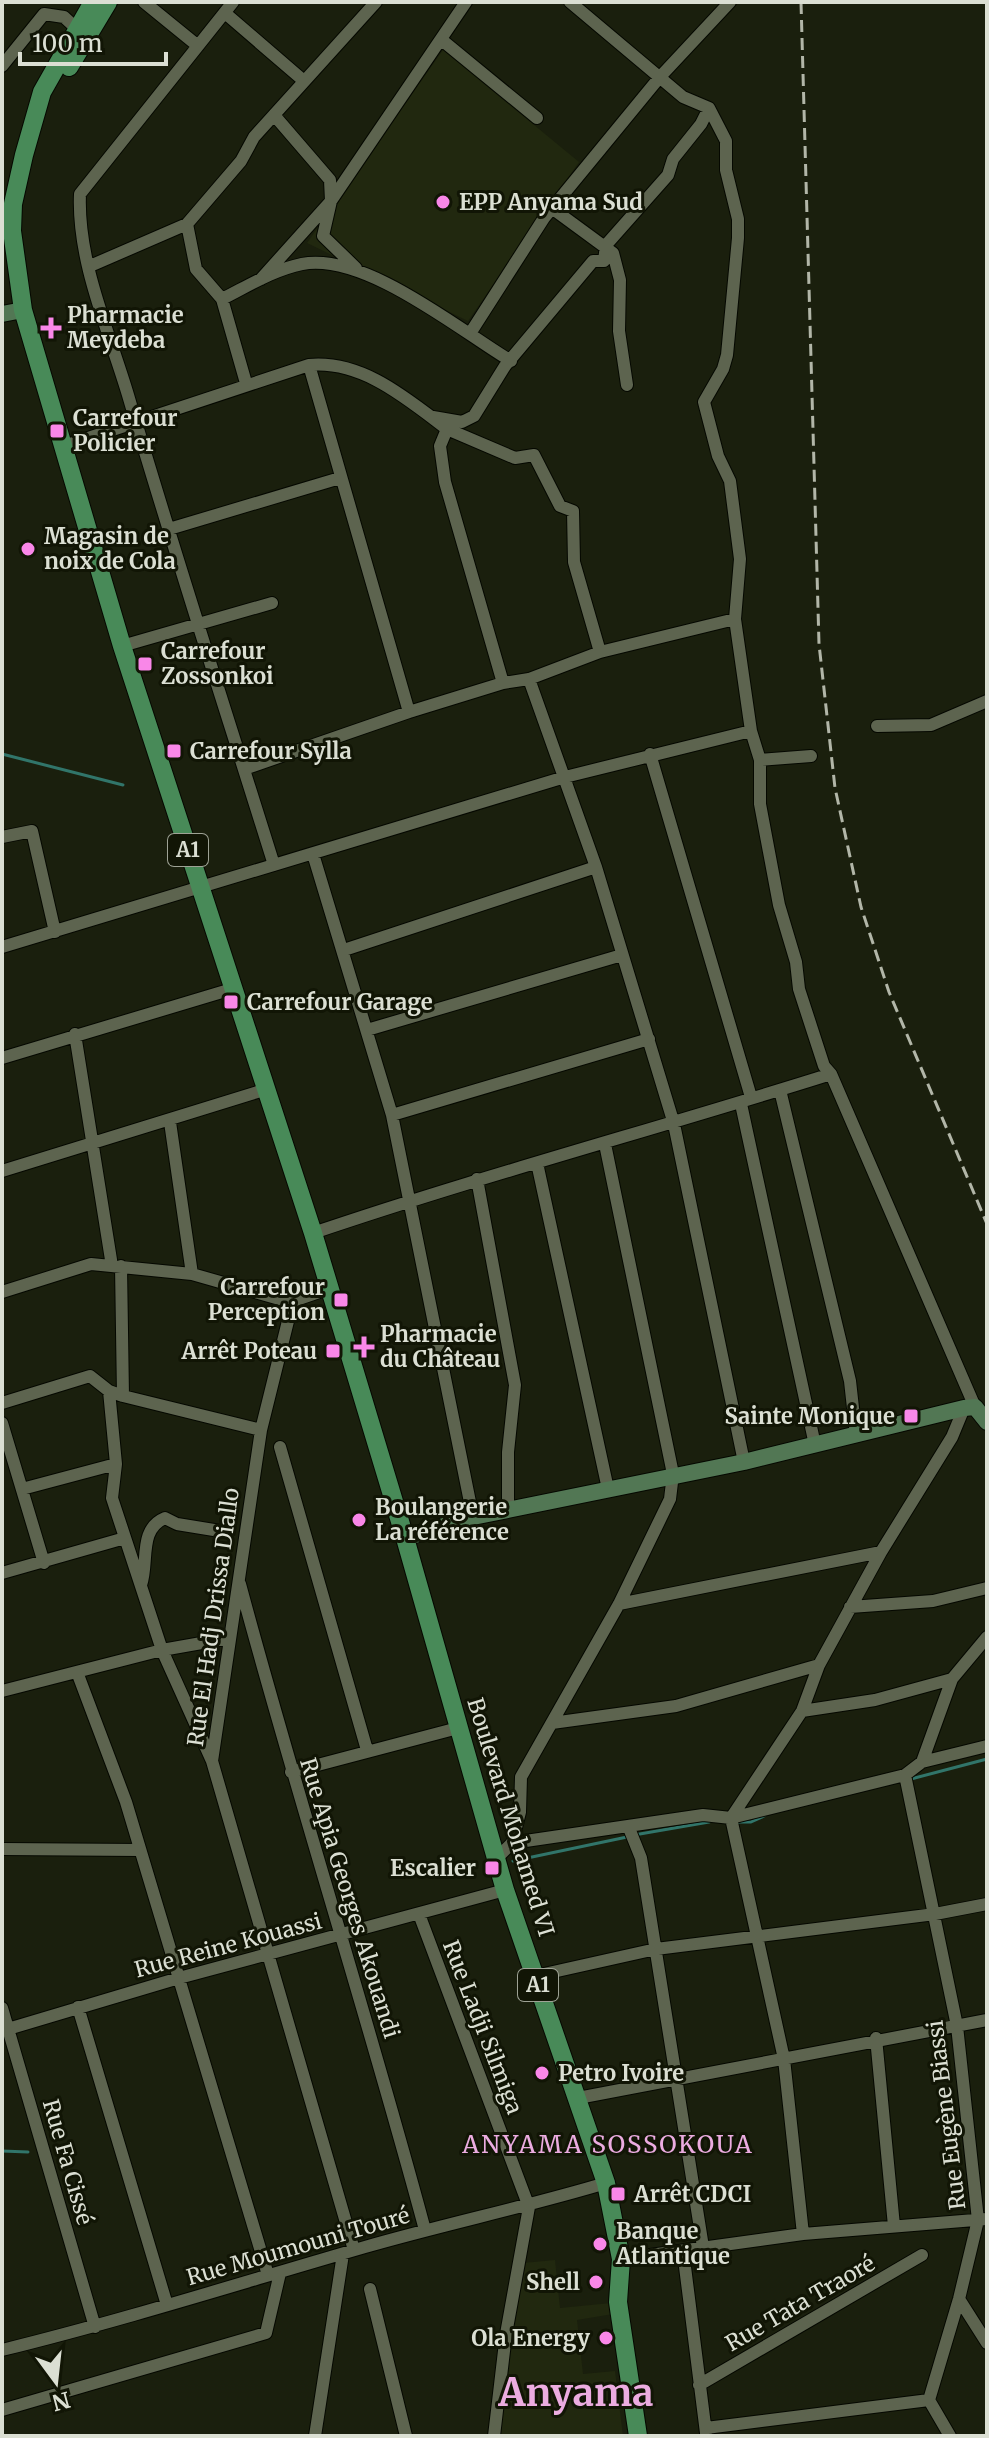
<svg xmlns="http://www.w3.org/2000/svg" width="989" height="2438" font-family="Merriweather,serif">
  <style>
    .built { fill: #21280f }
    .lines { fill: none; stroke-linecap: round; stroke-linejoin: round }
    .stream { stroke: #31756a; stroke-width: 3 }
    .street-casing { stroke: #050800; stroke-width: 14 }
    .secondary-casing { stroke: #050800; stroke-width: 18 }
    .primary-casing { stroke: #050800; stroke-width: 20 }
    .street { stroke: #5d644f; stroke-width: 12 }
    .secondary { stroke: #527754; stroke-width: 16 }
    .primary { stroke: #488a58; stroke-width: 18 }
    .rail { stroke: #b2b6a8; stroke-width: 3; stroke-dasharray: 12 6; stroke-linecap: butt }
    .poi-dot { fill: #f987e8; stroke: #111505; stroke-width: 3 }
    .labels { text-anchor: middle; stroke-width: 6; stroke-linejoin: round; paint-order: stroke }
    .shield { fill: #111505; stroke: #9ea295; stroke-width: 2 }
    .shield-label { font-size: 20px; font-weight: bold; fill: #dbdfd3 }
    .poi-label { font-size: 22px; font-weight: bold; fill: #dbdfd3; stroke: #111505; text-anchor: start }
    .street-label { font-size: 22px; fill: #dbdfd3; stroke: #111505 }
    .neighbourhood-label { font-size: 24px; letter-spacing: 2px; fill: #ebace0; stroke: #111505 }
    .town-label { font-size: 38px; font-weight: bold; fill: #ebace0; stroke: #111505 }
  </style>
  <rect width="100%" height="100%" fill="#1a1f0d"/>
  <!-- built -->
  <path class="built" d="M443,50L579,162L468,321L307,243Z
    M555,2260L560,2308L611,2303L613,2314L577,2320L583,2374L615,2371L623,2436H498L523,2263Z"/>
  <g class="lines">
    <!-- stream -->
    <path class="stream" d="M2,754L123,785
      M911,1779L987,1759
      M737,1822H751L764,1816
      M634,1835L709,1822
      M513,1861L627,1837
      M2,2151L28,2152"/>
    <!-- street casing -->
    <g class="street-casing">
      <path id="street" d="M144,2L198,46
        M233,2L80,194C77,261 109,331 128,395C174,552 225,708 274,865
        M570,2L683,97L709,108L726,141V170L738,219V238L727,355L723,369L704,402L718,456L730,481L740,559L735,619L751,731L760,760V804L779,905L796,962L799,989L824,1066L831,1074L975,1407
        M225,13L304,81
        M443,41L537,118
        M2,66L44,14L64,17L77,29
        M274,115L330,180L331,201L323,236L356,268
        M553,209L613,253L620,280L619,331L627,385
        M187,224L196,269L222,299L246,383
        M90,266L187,224L241,161L254,137L376,2
        M261,279L331,201L466,2
        M222,299C248,286 273,270 302,264C365,252 459,330 511,361
        M471,332L544,218L659,78L730,2
        M309,365L409,712
        M433,417L462,422L474,416L505,366L593,261H604L606,245L668,175L673,159L701,124L709,108
        M447,429L515,458L534,455L560,506L573,511L574,562L600,652
        M64,446L309,365C362,360 406,398 447,429L440,446L445,482L503,683
        M169,529L340,478
        M122,646L272,603
        M529,679L596,867L674,1124L744,1462
        M877,726L931,725L987,701
        M650,754L751,1097
        M760,760L811,756
        M244,769L409,712L503,683L529,679L600,652L735,619
        M2,837L32,831L55,932
        M313,854L392,1115L473,1517
        M2,947L565,777L751,731
        M344,950L596,867
        M367,1030L622,955
        M75,1034L112,1266
        M2,1058L232,989
        M780,1090L850,1381L856,1435
        M741,1104L815,1445
        M392,1115L649,1039
        M170,1122L192,1274
        M537,1163L608,1489
        M2,1171L264,1090
        M477,1179L515,1385L508,1452V1509
        M313,1233C484,1175 660,1128 831,1074
        M121,1266L123,1396
        M328,1289L290,1302L289,1317L261,1430L212,1761L354,2250
        M2,1292L91,1264L192,1274L290,1302
        M109,1391L116,1464L112,1498L162,1650L212,1761
        M2,1403L90,1376L109,1391L123,1396L261,1430
        M2,1423L44,1563
        M280,1447L367,1750
        M22,1489L116,1464
        M2,1573L125,1538
        M240,1584C298,1800 367,2014 425,2230
        M141,1585C149,1563 138,1529 165,1518L177,1524L220,1531
        M619,1604L881,1552
        M850,1607L933,1601L987,1588
        M77,1672L126,1802L268,2275
        M2,1691L162,1650L230,1638
        M802,1711L875,1700L952,1679
        M552,1723L676,1706L819,1665
        M922,1762L987,1746
        M291,1772L458,1728
        M905,1775L957,2026L978,2220L959,2299L929,2400
        M629,1828L641,1858L703,2247
        M512,1843L520,1812L521,1777L619,1604L670,1499L673,1474L605,1144
        M2,1849L140,1850
        M496,1859L512,1843L703,1815L731,1818L905,1775L922,1762L952,1679L987,1637
        M419,1914L529,2207L506,2334L494,2436
        M535,1976L656,1949L935,1914L987,1904
        M78,2007L167,2305
        M2,2008L95,2327
        M8,2029L179,1978L505,1890
        M876,2038L894,2226
        M578,2098L987,2020
        M803,2234L784,2059L731,1818L802,1711L819,1665L881,1552L952,1437L964,1408
        M683,2251L706,2433
        M621,2259L803,2234L987,2219
        M370,2289L406,2436
        M959,2299L987,2343
        M2,2350C124,2320 244,2282 365,2247C445,2224 526,2207 606,2183
        M699,2385L922,2255
        M2,2410L266,2333L280,2273
        M706,2428L929,2400L950,2436
        M315,2436L343,2254"/>
    </g>
    <!-- secondary casing -->
    <g class="secondary-casing">
      <path id="secondary" d="M2,314L23,310
        M405,1538L473,1517L744,1462L964,1408L975,1407L987,1422"/>
    </g>
    <!-- primary casing -->
    <g class="primary-casing">
      <path id="primary" d="M93,2L42,92L24,155L13,204L12,231L23,310L122,646L313,1233L405,1538L505,1890L606,2183L621,2259L618,2302L638,2436
        M69,67L108,2"/>
    </g>
    <!-- street -->
    <use href="#street" class="street"/>
    <!-- secondary -->
    <use href="#secondary" class="secondary"/>
    <!-- primary -->
    <use href="#primary" class="primary"/>
    <!-- rail -->
    <path class="rail" d="M801,2L819,644L835,788L861,907L889,992L987,1224"/>
  </g>
  <!-- markers -->
  <g class="poi-dot">
    <circle cx="443" cy="202" r="8"/>
    <path d="M47 316h8v8h8v8h-8v8h-8v-8h-8v-8h8z"/>
    <rect x="49" y="423" width="16" height="16" rx="4"/>
    <circle cx="28" cy="549" r="8"/>
    <rect x="137" y="656" width="16" height="16" rx="4"/>
    <rect x="166" y="743" width="16" height="16" rx="4"/>
    <rect x="223" y="994" width="16" height="16" rx="4"/>
    <rect x="333" y="1292" width="16" height="16" rx="4"/>
    <path d="M360 1335h8v8h8v8h-8v8h-8v-8h-8v-8h8z"/>
    <rect x="325" y="1343" width="16" height="16" rx="4"/>
    <rect x="903" y="1408" width="16" height="16" rx="4"/>
    <circle cx="359" cy="1520" r="8"/>
    <rect x="484" y="1860" width="16" height="16" rx="4"/>
    <circle cx="542" cy="2073" r="8"/>
    <rect x="610" y="2186" width="16" height="16" rx="4"/>
    <circle cx="600" cy="2244" r="8"/>
    <circle cx="596" cy="2282" r="8"/>
    <circle cx="606" cy="2338" r="8"/>
  </g>
  <g class="labels">
    <!-- shield labels -->
    <g class="shield">
      <rect x="168" y="834" width="40" height="32" rx="6"/>
      <rect x="518" y="1969" width="40" height="32" rx="6"/>
    </g>
    <g class="shield-label">
      <text x="188" y="857">A1</text>
      <text x="538" y="1992">A1</text>
    </g>
    <!-- poi labels -->
    <g class="poi-label">
      <text x="459" y="210">EPP Anyama Sud</text>
      <text x="67" y="323">Pharmacie<tspan x="67" dy="25">Meydeba</tspan></text>
      <text x="73" y="426">Carrefour<tspan x="73" dy="25">Policier</tspan></text>
      <text x="44" y="544">Magasin de<tspan x="44" dy="25">noix de Cola</tspan></text>
      <text x="161" y="659">Carrefour<tspan x="161" dy="25">Zossonkoi</tspan></text>
      <text x="190" y="759">Carrefour Sylla</text>
      <text x="247" y="1010">Carrefour Garage</text>
      <text x="325" y="1295" text-anchor="end">Carrefour<tspan x="325" dy="25">Perception</tspan></text>
      <text x="380" y="1342">Pharmacie<tspan x="380" dy="25">du Château</tspan></text>
      <text x="317" y="1359" text-anchor="end">Arrêt Poteau</text>
      <text x="895" y="1424" text-anchor="end">Sainte Monique</text>
      <text x="375" y="1515">Boulangerie<tspan x="375" dy="25">La référence</tspan></text>
      <text x="476" y="1876" text-anchor="end">Escalier</text>
      <text x="558" y="2081">Petro Ivoire</text>
      <text x="634" y="2202">Arrêt CDCI</text>
      <text x="616" y="2239">Banque<tspan x="616" dy="25">Atlantique</tspan></text>
      <text x="580" y="2290" text-anchor="end">Shell</text>
      <text x="590" y="2346" text-anchor="end">Ola Energy</text>
    </g>
    <!-- street labels -->
    <g class="street-label">
      <text transform="translate(213 1617) rotate(-82)" y="8">Rue El Hadj Drissa Diallo</text>
      <text transform="translate(511 1817) rotate(73)" y="8">Boulevard Mohamed VI</text>
      <text transform="translate(350 1898) rotate(73)" y="8">Rue Apia Georges Akouandi</text>
      <text transform="translate(228 1945) rotate(-15)" y="8">Rue Reine Kouassi</text>
      <text transform="translate(483 2027) rotate(69)" y="8">Rue Ladji Silmiga</text>
      <text transform="translate(946 2115) rotate(-97)" y="8">Rue Eugène Biassi</text>
      <text transform="translate(68 2162) rotate(74)" y="8">Rue Fa Cissé</text>
      <text transform="translate(298 2246) rotate(-16)" y="8">Rue Moumouni Touré</text>
      <text transform="translate(800 2303) rotate(-30)" y="8">Rue Tata Traoré</text>
    </g>
    <!-- neighbourhood labels -->
    <g class="neighbourhood-label">
      <text x="608" y="2153">ANYAMA SOSSOKOUA</text>
    </g>
    <!-- town labels -->
    <g class="town-label">
      <text x="576" y="2406">Anyama</text>
    </g>
  </g>
  <!-- border -->
  <rect width="989" height="2438" fill="none" stroke="#dbdfd3" stroke-width="8"/>
  <!-- north arrow -->
  <g transform="translate(56 2382) rotate(165)" stroke="#111505" stroke-width="6" paint-order="stroke">
  <path d="M0-6L14 30L0 20L-14 30Z" fill="#dbdfd3"/>
  <text y="-12" font-size="22" font-weight="bold" text-anchor="middle" fill="#dbdfd3">N</text>
  </g>
  <!-- scale -->
  <path d="M20 52v12h146v-12" fill="none" stroke="#dbdfd3" stroke-width="4"/>
  <text x="32" y="52" font-size="24" fill="#dbdfd3" stroke="#111505" stroke-width="6" paint-order="stroke">100 m</text>
</svg>
